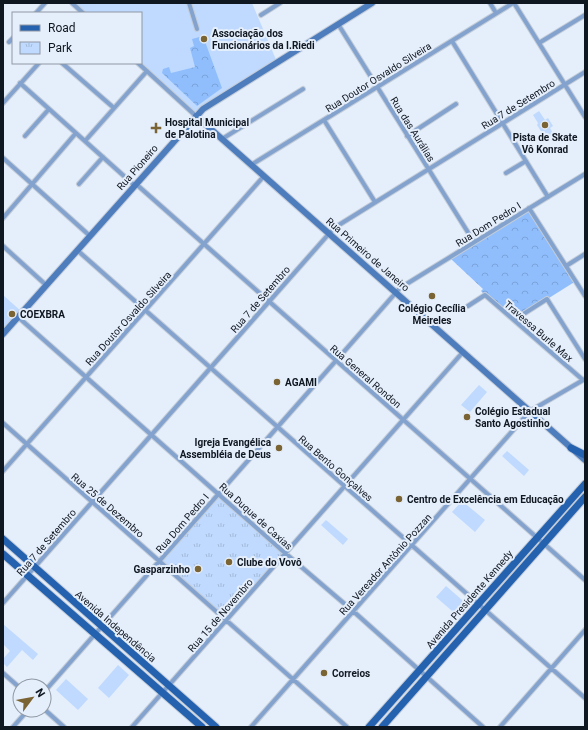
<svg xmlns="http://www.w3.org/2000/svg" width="588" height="730" font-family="Roboto,sans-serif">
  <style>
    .green { fill: #bfdafe }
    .forest { fill: url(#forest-crowns) }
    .park { fill: url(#park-tufts) }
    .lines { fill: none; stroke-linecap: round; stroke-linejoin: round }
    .street-casing { stroke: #c3ccd8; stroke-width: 6 }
    .secondary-casing { stroke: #c3ccd8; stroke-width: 8 }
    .primary-casing { stroke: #c3ccd8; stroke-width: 9 }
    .street { stroke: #83a3ce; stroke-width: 4 }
    .secondary { stroke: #4e7dbd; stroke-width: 6 }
    .primary { stroke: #2461ae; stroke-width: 7 }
    .poi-dot { fill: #7b6434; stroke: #e5eefb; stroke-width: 1.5 }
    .labels { text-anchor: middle; stroke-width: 4; stroke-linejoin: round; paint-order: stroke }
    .poi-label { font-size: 10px; font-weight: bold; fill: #0f1721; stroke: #e5eefb; text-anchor: start }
    .street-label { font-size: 10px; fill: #0f1721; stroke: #e5eefb }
  </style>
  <defs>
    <pattern id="forest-crowns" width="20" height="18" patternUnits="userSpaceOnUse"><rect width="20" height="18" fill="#90befd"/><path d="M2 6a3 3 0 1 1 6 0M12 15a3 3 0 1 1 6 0" fill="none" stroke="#7ba3d9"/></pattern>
    <pattern id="park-tufts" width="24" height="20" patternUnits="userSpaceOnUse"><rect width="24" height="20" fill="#bfdafe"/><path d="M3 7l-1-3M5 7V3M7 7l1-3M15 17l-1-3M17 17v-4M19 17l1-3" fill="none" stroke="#a3bad9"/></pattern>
  </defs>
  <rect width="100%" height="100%" fill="#e5eefb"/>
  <!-- green -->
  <path class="green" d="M72,3H252L277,62L196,116L138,63H141V13H83Z
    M539,111L545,120L548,118L553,126L550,128L554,135L552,137L551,136L547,138L543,132L542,133L537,125L538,123L533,115Z
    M3,295L22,312L3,334Z
    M479,385L487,392L470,412L461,405Z
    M507,451L529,470L524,476L502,456Z
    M462,501L485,520L475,532L452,512Z
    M326,520L348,539L343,545L321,525Z
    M446,586L469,606L459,617L436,597Z
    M3,624L38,654L33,660L22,650L7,667L3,663V659L10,651L3,644Z
    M118,665L129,675L109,698L98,688Z
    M66,679L88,699L78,710L56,690Z"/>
  <!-- forest -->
  <path class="forest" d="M203,36L222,88L197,106L162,73L163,69L169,67L171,73L195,67L190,48L194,46L192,39Z
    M529,208L576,281L514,320L485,295L481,291L483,289L451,259Z"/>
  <!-- park -->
  <path class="park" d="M219,494L285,553L226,620L160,561Z"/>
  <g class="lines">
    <!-- street casing -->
    <g class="street-casing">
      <path id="street" d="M72,3L83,13
        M189,3L197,29
        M490,3L496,13
        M514,3L585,117
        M36,13L45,3
        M261,15L280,3
        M338,24L474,242
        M452,41L548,197
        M9,42L13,38
        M539,43L585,15
        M62,63L114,108
        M138,63L196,116
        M20,83L134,185
        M3,103L39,63
        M324,120L375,202
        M25,136L49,109
        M407,136L456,104
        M222,139L303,89
        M85,141L147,71
        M3,158L90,236
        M251,165L513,3
        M506,173L526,161
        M79,184L103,157
        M136,184L585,580
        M529,208L585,296
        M3,218L76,133
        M3,246L46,285
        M77,250L585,698
        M566,266L585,254
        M468,306L485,295L583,380
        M18,317L285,553L353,611L483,727
        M514,320L547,299L585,359
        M3,423L347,727
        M3,471L264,176
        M3,603L334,228L585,72
        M3,673L20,688
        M44,692L400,288L585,174
        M44,709L64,727
        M13,727L28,710
        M132,727L463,352
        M251,727L530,411L585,379
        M500,727L585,630"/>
    </g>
    <!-- secondary casing -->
    <g class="secondary-casing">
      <path id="secondary" d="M196,116L585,460
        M3,334L203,109L372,3"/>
    </g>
    <!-- primary casing -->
    <g class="primary-casing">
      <path id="primary" d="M571,448L585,455
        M3,539L216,727
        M3,554L202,727
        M369,727L585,484
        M382,727L585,497"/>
    </g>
    <!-- street -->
    <use href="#street" class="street"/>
    <!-- secondary -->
    <use href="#secondary" class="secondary"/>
    <!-- primary -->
    <use href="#primary" class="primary"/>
  </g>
  <!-- markers -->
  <g class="poi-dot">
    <circle cx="204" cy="39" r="4"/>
    <circle cx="545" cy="125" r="4"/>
    <path d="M154 122h4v4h4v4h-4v4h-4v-4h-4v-4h4z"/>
    <circle cx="432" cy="296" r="4"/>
    <circle cx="12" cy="314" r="4"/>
    <circle cx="277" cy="382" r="4"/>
    <circle cx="467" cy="417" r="4"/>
    <circle cx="279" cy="448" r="4"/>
    <circle cx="399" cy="499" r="4"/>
    <circle cx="229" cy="562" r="4"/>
    <circle cx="198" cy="569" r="4"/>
    <circle cx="324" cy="673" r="4"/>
  </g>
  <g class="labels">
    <!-- poi labels -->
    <g class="poi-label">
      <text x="212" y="37">Associação dos<tspan x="212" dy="12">Funcionários da I.Riedi</tspan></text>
      <text x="165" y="126">Hospital Municipal<tspan x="165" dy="12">de Palotina</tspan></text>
      <text x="545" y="141" text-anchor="middle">Pista de Skate<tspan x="545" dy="12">Vô Konrad</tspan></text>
      <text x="432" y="312" text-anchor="middle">Colégio Cecília<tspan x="432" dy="12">Meireles</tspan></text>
      <text x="20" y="318">COEXBRA</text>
      <text x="285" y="386">AGAMI</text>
      <text x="475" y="415">Colégio Estadual<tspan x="475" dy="12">Santo Agostinho</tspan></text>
      <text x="271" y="446" text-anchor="end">Igreja Evangélica<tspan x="271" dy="12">Assembléia de Deus</tspan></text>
      <text x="407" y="503">Centro de Excelência em Educação</text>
      <text x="237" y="566">Clube do Vovô</text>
      <text x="190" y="573" text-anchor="end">Gasparzinho</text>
      <text x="332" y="677">Correios</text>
    </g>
    <!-- street labels -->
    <g class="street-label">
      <text transform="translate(378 77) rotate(-32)" y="4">Rua Doutor Osvaldo Silveira</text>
      <text transform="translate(518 104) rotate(-32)" y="4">Rua 7 de Setembro</text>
      <text transform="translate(413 129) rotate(58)" y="4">Rua das Aurálias</text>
      <text transform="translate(137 167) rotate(-49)" y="4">Rua Pioneiro</text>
      <text transform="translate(488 224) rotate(-32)" y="4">Rua Dom Pedro I</text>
      <text transform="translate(368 254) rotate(41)" y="4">Rua Primeiro de Janeiro</text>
      <text transform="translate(260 299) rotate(-49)" y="4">Rua 7 de Setembro</text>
      <text transform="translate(128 318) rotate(-48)" y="4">Rua Doutor Osvaldo Silveira</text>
      <text transform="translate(539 331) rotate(41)" y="4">Travessa Burle Max</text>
      <text transform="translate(366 376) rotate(41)" y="4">Rua General Rondon</text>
      <text transform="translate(336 468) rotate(41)" y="4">Rua Bento Gonçalves</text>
      <text transform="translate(108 505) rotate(41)" y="4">Rua 25 de Dezembro</text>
      <text transform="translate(256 516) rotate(42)" y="4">Rua Duque de Caxias</text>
      <text transform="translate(182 523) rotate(-49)" y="4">Rua Dom Pedro I</text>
      <text transform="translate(46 542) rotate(-49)" y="4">Rua 7 de Setembro</text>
      <text transform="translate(385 564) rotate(-48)" y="4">Rua Vereador Antônio Pozzan</text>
      <text transform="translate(469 599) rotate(-49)" y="4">Avenida Presidente Kennedy</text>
      <text transform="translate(220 615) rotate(-49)" y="4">Rua 15 de Novembro</text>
      <text transform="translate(116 626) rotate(41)" y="4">Avenida Independência</text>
    </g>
  </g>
  <!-- border -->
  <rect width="588" height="730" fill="none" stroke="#0f1721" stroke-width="8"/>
  <!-- legend -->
  <rect x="12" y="12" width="130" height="52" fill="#e5eefb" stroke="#8f98a4"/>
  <rect x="20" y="25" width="20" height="6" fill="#2461ae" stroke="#8f98a4"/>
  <text x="48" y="32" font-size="12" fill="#0f1721">Road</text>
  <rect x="20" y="42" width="20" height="12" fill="url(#park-tufts)" stroke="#8f98a4"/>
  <text x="48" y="52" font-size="12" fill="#0f1721">Park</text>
  <!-- north arrow -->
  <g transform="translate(32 698) rotate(58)"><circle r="19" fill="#e5eefb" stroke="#8f98a4"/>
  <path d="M0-3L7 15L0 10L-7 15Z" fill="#7b6434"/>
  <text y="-6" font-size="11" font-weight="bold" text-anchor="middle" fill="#0f1721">N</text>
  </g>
</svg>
